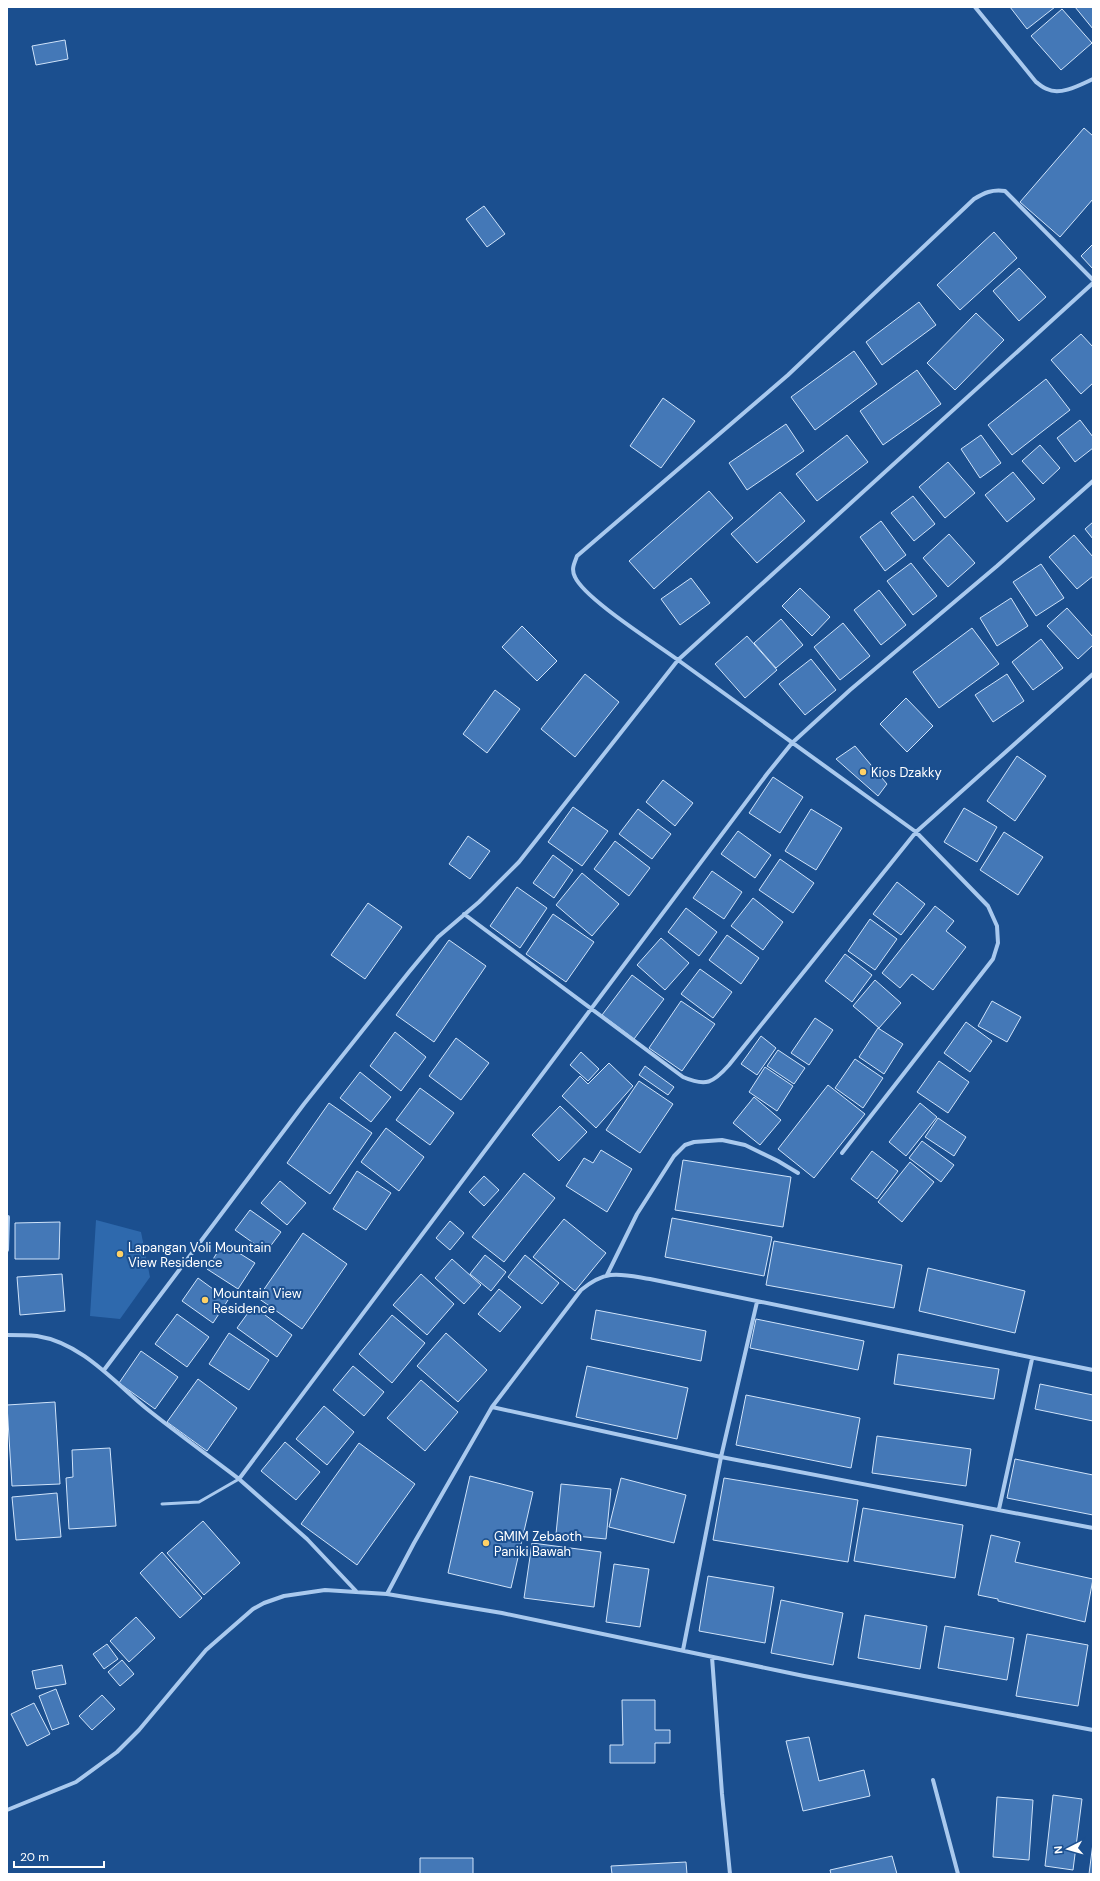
<svg xmlns="http://www.w3.org/2000/svg" width="1100" height="1881" font-family="'DM Sans',sans-serif">
  <style>
    .green { fill: #2e69ad }
    .building { fill: #4478b7; stroke: #cfe3fa }
    .lines { fill: none; stroke-linecap: round; stroke-linejoin: round }
    .service { stroke: #a9c9ee; stroke-width: 3 }
    .minor { stroke: #a9c9ee; stroke-width: 4 }
    .poi-dot { fill: #ffd166; stroke: #1b4f8f; stroke-width: 1.5 }
    .labels { text-anchor: middle; stroke-width: 4; stroke-linejoin: round; paint-order: stroke }
    .poi-label { font-size: 13px; fill: #fff; stroke: #1b4f8f; text-anchor: start }
  </style>
  <rect width="100%" height="100%" fill="#1b4f8f"/>
  <!-- green -->
  <path class="green" d="M96,1220L141,1232L150,1277L120,1319L90,1316Z"/>
  <!-- building -->
  <path class="building" d="M1010,7H1055L1027,29Z
    M1075,7H1093V29Z
    M1062,9L1092,43L1061,70L1031,36Z
    M65,40L68,59L36,65L32,46Z
    M1084,128L1093,136V199L1060,237L1020,202Z
    M484,206L505,234L487,247L466,219Z
    M994,232L1017,258L960,310L937,285Z
    M1093,244V269L1081,256Z
    M1019,268L1046,297L1019,321L993,291Z
    M919,302L936,325L882,365L866,342Z
    M976,313L1004,340L955,390L927,363Z
    M1081,334L1093,347V383L1081,394L1051,360Z
    M854,351L877,384L815,430L791,397Z
    M917,370L941,404L883,445L860,411Z
    M1046,379L1070,410L1012,455L988,425Z
    M663,398L695,421L661,468L630,446Z
    M1080,420L1093,437V448L1075,462L1057,438Z
    M786,424L804,451L747,490L729,463Z
    M847,435L868,462L817,501L796,474Z
    M981,435L1001,463L980,478L961,449Z
    M1040,445L1060,468L1043,484L1022,461Z
    M948,462L975,493L945,518L919,487Z
    M1013,472L1035,499L1007,522L985,495Z
    M709,491L733,518L654,589L629,561Z
    M780,492L805,521L757,563L731,534Z
    M913,496L935,524L914,541L891,513Z
    M881,521L906,555L885,571L860,537Z
    M1093,522V539L1085,529Z
    M949,534L975,563L948,587L923,558Z
    M1074,535L1093,557V576L1077,589L1049,557Z
    M911,563L937,596L913,615L887,581Z
    M1041,564L1064,598L1036,616L1013,582Z
    M691,578L710,603L680,625L661,599Z
    M800,588L830,617L812,636L782,606Z
    M879,590L906,625L881,645L854,610Z
    M1011,598L1028,626L997,646L980,618Z
    M1067,608L1093,637V645L1078,659L1047,626Z
    M781,619L803,645L776,668L754,643Z
    M843,623L870,656L840,680L814,647Z
    M522,626L557,661L537,681L502,647Z
    M972,628L999,664L939,708L913,672Z
    M747,636L777,670L745,698L715,664Z
    M1041,639L1063,668L1033,690L1012,662Z
    M811,659L836,690L805,715L779,684Z
    M585,674L619,702L575,757L541,729Z
    M1007,674L1024,701L993,722L975,695Z
    M495,690L520,709L487,753L463,734Z
    M906,698L933,726L907,752L880,724Z
    M855,746L887,784L878,796L836,759Z
    M1017,756L1046,776L1015,821L987,801Z
    M773,777L803,797L780,833L749,813Z
    M663,780L693,803L675,826L646,802Z
    M573,807L608,831L582,866L548,842Z
    M964,808L997,827L977,862L944,842Z
    M638,809L671,834L652,859L619,834Z
    M811,809L842,828L816,870L785,851Z
    M738,831L771,855L755,878L721,854Z
    M1004,832L1043,857L1018,895L980,870Z
    M468,836L490,851L470,879L449,864Z
    M615,841L650,868L629,896L594,869Z
    M553,855L573,870L554,898L533,883Z
    M780,859L814,883L793,913L759,890Z
    M712,871L742,892L724,919L693,898Z
    M582,873L619,904L592,936L556,905Z
    M897,882L925,904L901,935L873,914Z
    M517,887L547,908L520,948L490,926Z
    M753,898L783,922L763,950L731,926Z
    M368,903L402,927L365,979L331,955Z
    M935,906L954,921L946,931L966,947L933,990L912,974L900,988L882,973Z
    M686,908L717,932L699,956L668,932Z
    M553,914L594,942L566,982L526,954Z
    M870,919L897,939L875,970L848,951Z
    M727,935L759,958L741,984L709,960Z
    M661,938L689,963L665,990L637,965Z
    M449,940L486,966L434,1042L396,1015Z
    M845,954L872,975L852,1002L825,981Z
    M700,969L732,992L713,1018L681,994Z
    M632,975L664,999L634,1039L602,1015Z
    M875,980L901,1003L879,1028L853,1006Z
    M681,1001L715,1024L682,1071L649,1048Z
    M992,1001L1021,1017L1007,1042L978,1026Z
    M815,1018L833,1030L809,1065L791,1053Z
    M966,1022L992,1041L970,1072L944,1053Z
    M878,1028L903,1044L884,1074L859,1057Z
    M395,1032L426,1057L401,1091L370,1066Z
    M761,1036L776,1048L757,1075L741,1064Z
    M456,1038L489,1063L461,1100L429,1076Z
    M778,1050L805,1068L794,1084L767,1066Z
    M581,1052L599,1069L588,1081L570,1065Z
    M855,1059L883,1078L863,1108L835,1088Z
    M939,1061L969,1082L948,1113L917,1092Z
    M609,1063L633,1086L596,1128L562,1096L580,1076L588,1084Z
    M645,1066L674,1087L668,1095L639,1075Z
    M765,1067L793,1086L777,1111L749,1092Z
    M360,1072L391,1097L371,1122L340,1098Z
    M639,1081L673,1104L640,1153L606,1130Z
    M828,1085L865,1114L814,1178L778,1149Z
    M420,1088L454,1113L430,1145L396,1120Z
    M754,1097L781,1120L760,1145L733,1123Z
    M329,1103L372,1133L330,1194L287,1163Z
    M920,1103L937,1117L906,1156L889,1142Z
    M560,1106L587,1132L559,1161L532,1135Z
    M938,1118L966,1137L954,1156L925,1137Z
    M386,1128L424,1157L399,1191L361,1162Z
    M922,1141L954,1165L941,1182L909,1158Z
    M601,1150L632,1169L607,1212L566,1186L584,1158L593,1163Z
    M872,1151L898,1171L877,1199L851,1179Z
    M683,1160L791,1177L783,1227L675,1210Z
    M910,1162L934,1182L902,1222L878,1202Z
    M357,1171L391,1193L366,1230L333,1209Z
    M524,1173L555,1198L504,1262L472,1237Z
    M484,1176L499,1190L484,1206L469,1192Z
    M280,1181L306,1203L287,1225L261,1203Z
    M250,1210L281,1232L266,1252L235,1230Z
    M672,1218L772,1237L764,1276L665,1257Z
    M564,1219L606,1253L575,1291L533,1257Z
    M450,1221L464,1233L450,1250L436,1238Z
    M60,1222L59,1259H15V1223Z
    M303,1233L347,1264L302,1329L258,1298Z
    M774,1241L902,1265L894,1308L766,1285Z
    M223,1243L255,1263L238,1289L207,1269Z
    M485,1255L506,1272L491,1291L470,1274Z
    M525,1255L559,1283L542,1304L508,1277Z
    M452,1259L481,1285L464,1304L435,1278Z
    M928,1268L1025,1291L1015,1333L919,1311Z
    M62,1274L65,1311L20,1315L17,1277Z
    M421,1274L454,1304L427,1335L393,1305Z
    M198,1278L228,1300L213,1323L182,1301Z
    M499,1289L521,1307L500,1332L478,1314Z
    M253,1306L292,1335L277,1357L237,1328Z
    M596,1310L706,1331L701,1361L591,1339Z
    M177,1314L209,1337L187,1367L155,1344Z
    M392,1315L425,1343L392,1383L359,1354Z
    M756,1319L864,1341L858,1370L750,1348Z
    M229,1333L269,1360L249,1390L209,1364Z
    M446,1333L487,1370L458,1402L417,1366Z
    M141,1351L178,1377L155,1409L119,1383Z
    M898,1354L999,1369L994,1399L894,1384Z
    M353,1366L384,1392L364,1416L333,1390Z
    M587,1366L688,1388L677,1439L576,1417Z
    M198,1379L237,1408L207,1451L167,1422Z
    M421,1380L458,1412L425,1451L387,1418Z
    M1040,1384L1093,1395V1421L1035,1409Z
    M746,1395L860,1418L851,1468L736,1445Z
    M55,1402L60,1484L12,1486L7,1405Z
    M324,1406L354,1432L327,1465L296,1439Z
    M877,1436L971,1449L966,1486L872,1473Z
    M285,1442L320,1472L296,1500L261,1471Z
    M359,1443L415,1484L357,1565L301,1524Z
    M110,1448L116,1526L69,1529L66,1478L73,1477L72,1450Z
    M1015,1459L1093,1475V1515L1007,1498Z
    M470,1476L533,1492L511,1588L448,1573Z
    M621,1478L686,1495L674,1543L609,1527Z
    M724,1478L858,1500L848,1562L713,1540Z
    M561,1484L611,1489L606,1539L556,1534Z
    M57,1493L61,1537L16,1540L12,1497Z
    M863,1508L963,1525L955,1578L854,1561Z
    M203,1521L240,1563L204,1595L167,1553Z
    M991,1535L1020,1542L1015,1562L1093,1579L1085,1622L998,1601V1599L978,1595Z
    M532,1543L601,1552L594,1607L524,1598Z
    M162,1552L202,1598L180,1618L140,1573Z
    M614,1564L649,1569L640,1627L606,1622Z
    M708,1576L774,1587L765,1643L699,1631Z
    M781,1600L843,1613L833,1665L771,1653Z
    M865,1615L927,1626L920,1669L858,1658Z
    M136,1617L155,1638L129,1662L110,1641Z
    M945,1626L1014,1638L1007,1680L938,1668Z
    M1027,1634L1088,1645L1078,1706L1016,1696Z
    M107,1644L118,1659L104,1669L93,1654Z
    M122,1660L134,1674L120,1686L108,1672Z
    M62,1665L66,1684L36,1689L32,1671Z
    M56,1689L69,1724L52,1730L39,1696Z
    M102,1695L115,1709L92,1730L79,1716Z
    M622,1700H655V1730H670V1743H655V1763H610V1745H623Z
    M34,1703L50,1734L27,1746L11,1714Z
    M809,1737L819,1781L864,1770L870,1796L803,1811L786,1741Z
    M1053,1795L1082,1799L1073,1870L1045,1866Z
    M997,1797L1033,1800L1029,1860L993,1857Z
    M1093,1843V1874H1089Z
    M892,1856L897,1874H831L830,1870Z
    M420,1858H473V1874H420Z
    M686,1862L687,1874H612L611,1866Z"/>
  <g class="lines">
    <!-- service -->
    <path class="service" d="M162,1504L199,1502L239,1479"/>
    <!-- minor -->
    <path class="minor" d="M975,7L1036,82C1039,84 1043,88 1047,89C1060,96 1080,85 1093,79
      M1093,280L1005,191C992,189 984,193 974,199L788,375L577,556C574,564 571,569 575,577C585,599 655,643 678,660L1093,283
      M464,914L683,1077C706,1087 713,1083 729,1065L916,832L1093,674
      M7,1250L8,1217
      M607,1275L637,1214L674,1156L685,1145L694,1142L722,1140L745,1145L778,1161L798,1173
      M7,1335C17,1335 27,1335 37,1336C82,1343 114,1382 147,1409C177,1433 209,1456 239,1479
      M104,1370L304,1104L409,972L438,937L479,902L519,862L678,660L916,832L988,906L997,926L998,943L993,959L842,1153
      M492,1407L721,1457L757,1302
      M999,1509L1032,1359
      M356,1591L307,1539L239,1479L767,774L792,743L850,690L997,566L1093,481
      M387,1594L414,1543L492,1407L581,1290C607,1269 619,1274 650,1279L1093,1370
      M683,1650L721,1457L1093,1528
      M712,1657L722,1794L730,1874
      M933,1780L958,1874
      M7,1810L76,1782L117,1752L139,1730L206,1650L253,1609L264,1603L284,1596L325,1590L387,1594L502,1613L804,1676L1093,1730"/>
  </g>
  <!-- markers -->
  <g class="poi-dot">
    <circle cx="863" cy="772" r="4"/>
    <circle cx="120" cy="1254" r="4"/>
    <circle cx="205" cy="1300" r="4"/>
    <circle cx="486" cy="1543" r="4"/>
  </g>
  <g class="labels">
    <!-- poi labels -->
    <g class="poi-label">
      <text x="871" y="777">Kios Dzakky</text>
      <text x="128" y="1252">Lapangan Voli Mountain<tspan x="128" dy="15">View Residence</tspan></text>
      <text x="213" y="1298">Mountain View<tspan x="213" dy="15">Residence</tspan></text>
      <text x="494" y="1541">GMIM Zebaoth<tspan x="494" dy="15">Paniki Bawah</tspan></text>
    </g>
  </g>
  <!-- border -->
  <rect width="1100" height="1881" fill="none" stroke="#ffffff" stroke-width="16"/>
  <!-- north arrow -->
  <g transform="translate(1068 1849) rotate(264)" stroke="#1b4f8f" stroke-width="3" paint-order="stroke">
  <path d="M0-3L7 15L0 10L-7 15Z" fill="#ffffff"/>
  <text y="-6" font-size="11" font-weight="bold" text-anchor="middle" fill="#ffffff">N</text>
  </g>
  <!-- scale -->
  <path d="M14 1861v6h90v-6" fill="none" stroke="#ffffff" stroke-width="2"/>
  <text x="20" y="1861" font-size="12" fill="#ffffff" stroke="#1b4f8f" stroke-width="3" paint-order="stroke">20 m</text>
</svg>
